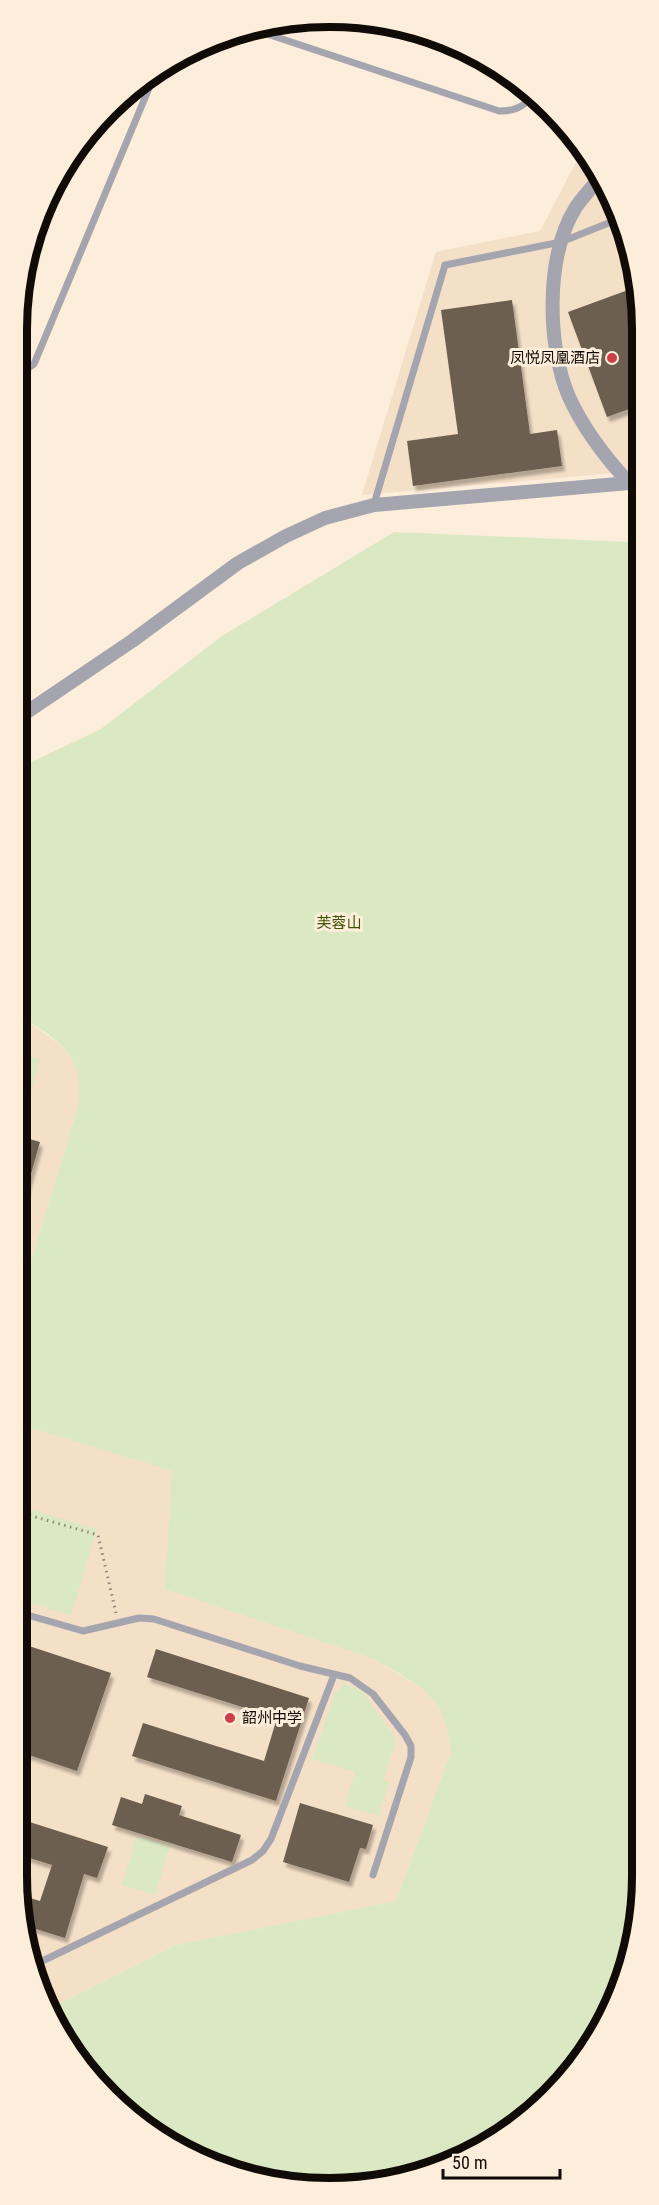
<svg xmlns="http://www.w3.org/2000/svg" width="659" height="2205" font-family="'Roboto Condensed','Noto Sans SC',sans-serif">
  <style>
    .built { fill: #f4dfc7 }
    .green { fill: #dae8c4 }
    .building { fill: #6c5f4f; filter: url(#shadow) }
    .lines { fill: none; stroke-linecap: round; stroke-linejoin: round }
    .path { stroke: #92877b; stroke-width: 3; stroke-dasharray: 1.5 4.5; stroke-linecap: butt }
    .service { stroke: #a4a5ae; stroke-width: 7 }
    .minor { stroke: #a4a5ae; stroke-width: 14 }
    .poi-dot { fill: #ce3e48; stroke: #fdeddb; stroke-width: 2 }
    .labels { text-anchor: middle; stroke-width: 6; stroke-linejoin: round; paint-order: stroke }
    .poi-label { font-size: 15px; fill: #100b06; stroke: #fdeddb; text-anchor: end }
    .park-label { font-size: 15px; fill: #3e5303; stroke: #fdeddb }
    .rim { fill: none; stroke: #100b06; stroke-width: 8 }
  </style>
  <defs>
    <filter id="shadow"><feDropShadow dx="3" dy="5" stdDeviation="1.5" flood-color="#0004"/></filter>
  </defs>
  <rect width="100%" height="100%" fill="#fdeddb"/>
  <!-- built -->
  <path class="built" d="M582,151L619,209L640,289L639,471L362,495L436,252L540,231Z
    M20,1016L61,1045L72,1058L78,1071L80,1090L78,1107L19,1301Z
    M18,1424L173,1471L165,1589L374,1659L423,1689L439,1707L447,1729L451,1752L396,1901L176,1945L49,2009L40,1995L17,1875Z"/>
  <!-- green -->
  <path class="green" d="M394,532L628,542L639,549L636,1937L590,2049L504,2136L410,2178L289,2186L191,2156L94,2082L49,2009L176,1945L396,1901L451,1752L447,1729L439,1707L423,1689L400,1674L374,1659L165,1589L172,1471L18,1424L19,1301L78,1107C85,1054 60,1041 20,1016L21,767L101,729L222,636Z
    M20,1054L40,1059L19,1136Z
    M18,1506L97,1529L71,1615L18,1599Z
    M345,1683L363,1692L396,1740L383,1780L389,1783L379,1816L345,1806L355,1772L312,1759L335,1693Z
    M137,1836L170,1846L155,1895L122,1885Z"/>
  <!-- building -->
  <path class="building" d="M639,286L640,405L607,417L568,312Z
    M512,300L530,434L557,430L562,466L413,486L407,441L458,434L441,310Z
    M19,1136L40,1142L23,1202L19,1201Z
    M23,1644L111,1673L77,1771L17,1751V1662Z
    M156,1649L309,1698L276,1801L132,1756L143,1723L264,1761L277,1718L147,1677Z
    M145,1794L182,1806L179,1815L241,1835L232,1862L112,1825L121,1797L142,1804Z
    M300,1803L373,1825L366,1849L360,1848L349,1882L283,1862Z
    M17,1818L108,1847L97,1878L84,1874L65,1938L26,1926L20,1895L40,1901L52,1865L17,1854Z"/>
  <g class="lines">
    <!-- path -->
    <path class="path" d="M18,1512L98,1535L116,1613"/>
    <!-- service -->
    <path class="service" d="M252,29L499,111C513,111 523,108 532,96
      M22,373L34,364L157,69
      M629,483L639,491
      M374,504L445,265L561,242L621,218
      M17,1612L83,1631L139,1618L154,1619L300,1666L350,1678L373,1694L405,1735L411,1746V1757L373,1875
      M34,1965L252,1860L263,1851L271,1839L334,1675"/>
    <!-- minor -->
    <path class="minor" d="M599,179C592,187 583,197 576,207C545,256 547,346 569,397C584,430 605,457 629,483
      M21,716L132,641L238,563L286,536L325,518L374,505L629,483"/>
  </g>
  <!-- markers -->
  <g class="poi-dot">
    <circle cx="612" cy="358" r="6"/>
    <circle cx="230" cy="1718" r="6"/>
  </g>
  <g class="labels">
    <!-- poi labels -->
    <g class="poi-label">
      <text x="600" y="363">凤悦凤凰酒店</text>
      <text x="242" y="1723" text-anchor="start">韶州中学</text>
    </g>
    <!-- park labels -->
    <g class="park-label">
      <text x="339" y="928">芙蓉山</text>
    </g>
  </g>
  <!-- crop -->
  <path d="M0 0H659V2205H0ZM329 27H330A302 302 0 0 1 632 329V1876A302 302 0 0 1 330 2178H329A302 302 0 0 1 27 1876V329A302 302 0 0 1 329 27Z" fill="#fdeddb" fill-rule="evenodd"/>
  <path class="rim" d="M329 27H330A302 302 0 0 1 632 329V1876A302 302 0 0 1 330 2178H329A302 302 0 0 1 27 1876V329A302 302 0 0 1 329 27Z"/>
  <!-- scale -->
  <path d="M443 2169v9h117v-9" fill="none" stroke="#100b06" stroke-width="3"/>
  <text x="452" y="2169" font-size="18" fill="#100b06" stroke="#fdeddb" stroke-width="4.5" paint-order="stroke">50 m</text>
</svg>
